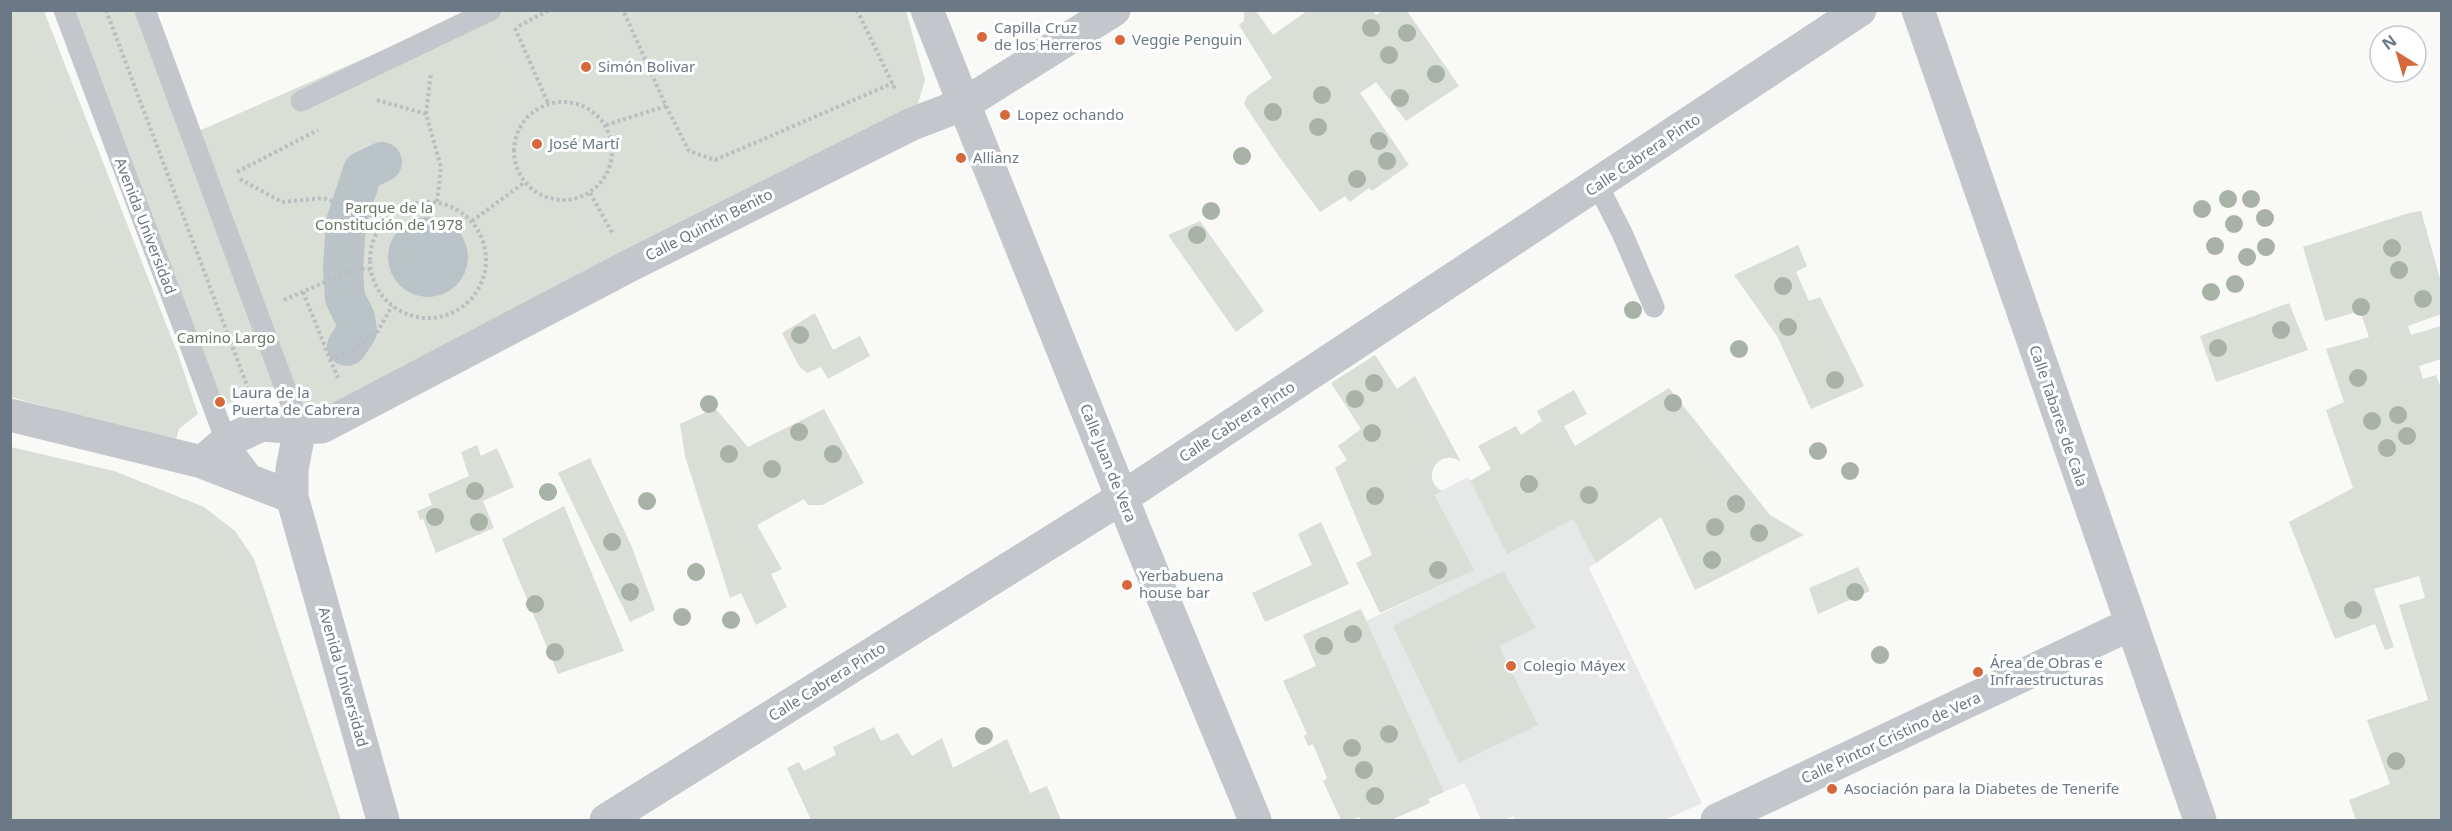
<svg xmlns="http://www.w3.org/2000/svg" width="2452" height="831" font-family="'Noto Sans',sans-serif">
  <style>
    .built { fill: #e7e8e8 }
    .green { fill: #d9ded7 }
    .water { fill: #bac3c8 }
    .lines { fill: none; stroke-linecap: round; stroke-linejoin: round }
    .canal { stroke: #bac3c8; stroke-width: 40 }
    .path { stroke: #bbbec0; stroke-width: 4; stroke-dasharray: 3 3; stroke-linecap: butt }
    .service { stroke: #c3c6ca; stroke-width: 21 }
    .minor { stroke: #c3c6ca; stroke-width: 33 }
    .tertiary { stroke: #c3c6ca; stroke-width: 33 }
    .tree { fill: #a9b2a7 }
    .poi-dot { fill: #d5693c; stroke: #fff; stroke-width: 2 }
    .labels { text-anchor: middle; stroke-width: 6; stroke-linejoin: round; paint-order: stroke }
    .poi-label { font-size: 15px; fill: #6b7886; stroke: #fff; text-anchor: start }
    .street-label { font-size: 15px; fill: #6b7886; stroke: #fff }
    .park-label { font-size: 15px; fill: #677865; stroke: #fff }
  </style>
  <rect width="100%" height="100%" fill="#f9f9f7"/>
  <!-- built -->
  <path class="built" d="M1468,477L1507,553L1573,519L1596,563L1589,568L1702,803L1665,820H1516L1513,816L1504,820H1481L1465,783L1444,792L1366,621L1473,570L1435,494Z"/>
  <!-- green -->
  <path class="green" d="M10,11H44L179,357L198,414L179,429L175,443L11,397Z
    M62,11H145L192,134L472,11H906L925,80L912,124L300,428L284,383L211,410Z
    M1244,11H1256L1273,35L1307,11H1373L1376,15L1382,11H1407L1459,86L1406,121L1376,82L1360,93L1409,165L1372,191L1369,188L1350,202L1345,196L1320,212L1280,158L1244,104L1247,96L1272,78L1239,25L1244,21Z
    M2421,211L2441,282V314L2408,326L2411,335L2441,326V359L2419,366L2423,379L2436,375L2441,388V820H2356L2349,800L2390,784L2367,720L2428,700L2399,605L2425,598L2419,576L2374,589L2394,647L2385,650L2375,624L2335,639L2289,522L2353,488L2326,410L2344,402L2326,349L2369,337L2360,311L2325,321L2303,247L2409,213Z
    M1200,221L1264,311L1236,332L1168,235Z
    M1798,245L1807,266L1796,272L1809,301L1820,297L1864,386L1811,409L1777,336L1734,275Z
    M2289,303L2308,350L2216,382L2200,336Z
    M815,313L833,350L860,336L870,356L828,379L821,367L807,373L799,366L782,333Z
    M1375,355L1397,389L1415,376L1461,462C1439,446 1419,479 1442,491L1435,495L1474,570L1380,613L1356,563L1372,555L1335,468L1347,460L1338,446L1361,429L1331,383Z
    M1669,388L1770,515L1804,535L1695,590L1661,517L1596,563L1573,519L1507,554L1470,481L1491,469L1478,446L1516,426L1521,435L1542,421L1537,411L1574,390L1587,414L1564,426L1575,446Z
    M715,408L748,447L824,409L864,483L822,505H808L804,499L757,525L782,569L771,574L787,607L756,625L741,593L730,598L685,456L680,424Z
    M477,445L481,456L497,448L514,487L483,501L494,528L436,553L423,519L420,520L417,511L432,505L428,494L469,476L461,452Z
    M11,447L114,471L204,507L235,531L254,559L341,820H11Z
    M590,458L631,545L655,610L630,622L558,473Z
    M564,506L624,651L558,674L502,539Z
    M1321,522L1349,584L1265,622L1252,593L1312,565L1298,534Z
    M1858,567L1870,591L1818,614L1809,588Z
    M1503,571L1536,628L1499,646L1538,725L1459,763L1393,626Z
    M1361,609L1444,792L1428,799L1430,803L1391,820H1361L1359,817L1351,820H1341L1323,781L1327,778L1313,744L1308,746L1304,736L1307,734L1283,681L1316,666L1303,635Z
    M874,727L881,741L898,733L912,756L942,738L953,768L1007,739L1030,793L1047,786L1061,820H811L787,768L799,762L804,771L836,755L833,747Z"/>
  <!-- water -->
  <path class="water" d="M388 257a40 40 0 1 1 80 0a40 40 0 1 1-80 0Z"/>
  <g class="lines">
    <!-- canal -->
    <path class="canal" d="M347,346L357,331L355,318L345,298L343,269L346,222L363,171L382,162"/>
    <!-- path -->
    <path class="path" d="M106,10L249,391
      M857,10L896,91
      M519,26L549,10
      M515,28L548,103
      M377,100L426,114L441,167L437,202
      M514 151a49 49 0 1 1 98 0a49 49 0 1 1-98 0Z
      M666,106L689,151L715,160L893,83
      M426,114L431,73
      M606,125L666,106L623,10
      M237,172L318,130
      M240,179L282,202L323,198L385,220
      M590,193L613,234
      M370 260a58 58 0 1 1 116 0a58 58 0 1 1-116 0Z
      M472,221L525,182
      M303,292L330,359L354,349L378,331L392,306
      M284,300L355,269H370
      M330,359L338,378"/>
    <!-- service -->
    <path class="service" d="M64,10L222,430L229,445L256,481
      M145,10L300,428
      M301,101L491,10
      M1598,186L1622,233L1654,307"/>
    <!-- minor -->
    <path class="minor" d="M1918,10L2200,820
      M964,104L1137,535L1255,820
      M10,415L202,462L292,497
      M300,428L292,469V497L383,820
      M202,462L227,441L262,425L300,428L322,427L629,266L912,124L964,104L1114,10
      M606,820L1123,497L1860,10
      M1717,820L2131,624"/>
    <!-- tertiary -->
    <path class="tertiary" d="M927,10L964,104"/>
  </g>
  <!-- trees -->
  <g class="tree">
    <circle cx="1371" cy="28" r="9"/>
    <circle cx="1407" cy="33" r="9"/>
    <circle cx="1389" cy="55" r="9"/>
    <circle cx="1436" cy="74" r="9"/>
    <circle cx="1322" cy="95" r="9"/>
    <circle cx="1400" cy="98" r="9"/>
    <circle cx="1273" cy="112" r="9"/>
    <circle cx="1318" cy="127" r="9"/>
    <circle cx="1379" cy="141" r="9"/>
    <circle cx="1242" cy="156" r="9"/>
    <circle cx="1387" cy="161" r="9"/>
    <circle cx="1357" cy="179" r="9"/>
    <circle cx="2228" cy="199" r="9"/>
    <circle cx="2251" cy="199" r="9"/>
    <circle cx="2202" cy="209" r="9"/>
    <circle cx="1211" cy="211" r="9"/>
    <circle cx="2265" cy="218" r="9"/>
    <circle cx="2234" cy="224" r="9"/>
    <circle cx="1197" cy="235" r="9"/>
    <circle cx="2215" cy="246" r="9"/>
    <circle cx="2266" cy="247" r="9"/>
    <circle cx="2392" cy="248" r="9"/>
    <circle cx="2247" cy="257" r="9"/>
    <circle cx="2399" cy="270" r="9"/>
    <circle cx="2235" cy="284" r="9"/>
    <circle cx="1783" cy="286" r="9"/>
    <circle cx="2211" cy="292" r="9"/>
    <circle cx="2423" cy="299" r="9"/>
    <circle cx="2361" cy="307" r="9"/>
    <circle cx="1633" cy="310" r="9"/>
    <circle cx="1788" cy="327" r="9"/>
    <circle cx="2281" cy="330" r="9"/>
    <circle cx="800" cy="335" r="9"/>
    <circle cx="2218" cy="348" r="9"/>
    <circle cx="1739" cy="349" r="9"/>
    <circle cx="2358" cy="378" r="9"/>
    <circle cx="1835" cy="380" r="9"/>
    <circle cx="1374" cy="383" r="9"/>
    <circle cx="1355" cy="399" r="9"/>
    <circle cx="1673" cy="403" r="9"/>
    <circle cx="709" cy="404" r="9"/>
    <circle cx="2398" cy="415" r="9"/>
    <circle cx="2372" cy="421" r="9"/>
    <circle cx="799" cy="432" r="9"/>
    <circle cx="1372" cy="433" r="9"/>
    <circle cx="2407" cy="436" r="9"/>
    <circle cx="2387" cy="448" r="9"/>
    <circle cx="1818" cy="451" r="9"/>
    <circle cx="729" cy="454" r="9"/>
    <circle cx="833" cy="454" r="9"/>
    <circle cx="772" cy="469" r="9"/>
    <circle cx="1850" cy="471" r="9"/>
    <circle cx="1529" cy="484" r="9"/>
    <circle cx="475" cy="491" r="9"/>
    <circle cx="548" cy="492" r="9"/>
    <circle cx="1589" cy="495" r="9"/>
    <circle cx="1375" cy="496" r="9"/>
    <circle cx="647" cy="501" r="9"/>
    <circle cx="1736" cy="504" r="9"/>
    <circle cx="435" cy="517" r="9"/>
    <circle cx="479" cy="522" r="9"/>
    <circle cx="1715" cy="527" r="9"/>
    <circle cx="1759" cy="533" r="9"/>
    <circle cx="612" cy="542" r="9"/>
    <circle cx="1712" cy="560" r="9"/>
    <circle cx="1438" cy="570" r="9"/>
    <circle cx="696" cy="572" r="9"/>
    <circle cx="630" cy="592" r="9"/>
    <circle cx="1855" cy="592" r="9"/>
    <circle cx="535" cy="604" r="9"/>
    <circle cx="2353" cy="610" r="9"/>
    <circle cx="682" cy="617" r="9"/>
    <circle cx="731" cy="620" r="9"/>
    <circle cx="1353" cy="634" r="9"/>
    <circle cx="1324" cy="646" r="9"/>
    <circle cx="555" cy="652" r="9"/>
    <circle cx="1880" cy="655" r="9"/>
    <circle cx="1389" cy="734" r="9"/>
    <circle cx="984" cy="736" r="9"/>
    <circle cx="1352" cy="748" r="9"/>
    <circle cx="2396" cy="761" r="9"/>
    <circle cx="1364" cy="770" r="9"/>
    <circle cx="1375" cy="796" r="9"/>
  </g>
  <!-- markers -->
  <g class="poi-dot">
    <circle cx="982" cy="37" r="6"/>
    <circle cx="1120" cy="40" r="6"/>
    <circle cx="586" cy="67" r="6"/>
    <circle cx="1005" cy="115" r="6"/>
    <circle cx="537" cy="144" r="6"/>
    <circle cx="961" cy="158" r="6"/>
    <circle cx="220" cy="402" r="6"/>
    <circle cx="1127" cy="585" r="6"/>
    <circle cx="1511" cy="666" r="6"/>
    <circle cx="1978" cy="672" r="6"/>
    <circle cx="1832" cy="789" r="6"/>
  </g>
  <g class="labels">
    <!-- poi labels -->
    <g class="poi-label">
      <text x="994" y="33">Capilla Cruz<tspan x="994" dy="17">de los Herreros</tspan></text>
      <text x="1132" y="45">Veggie Penguin</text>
      <text x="598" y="72">Simón Bolivar</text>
      <text x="1017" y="120">Lopez ochando</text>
      <text x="549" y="149">José Martí</text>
      <text x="973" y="163">Allianz</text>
      <text x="232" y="398">Laura de la<tspan x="232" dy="17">Puerta de Cabrera</tspan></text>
      <text x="1139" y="581">Yerbabuena<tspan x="1139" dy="17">house bar</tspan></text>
      <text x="1990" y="668">Área de Obras e<tspan x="1990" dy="17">Infraestructuras</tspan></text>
      <text x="1523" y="671">Colegio Máyex</text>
      <text x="1844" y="794">Asociación para la Diabetes de Tenerife</text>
    </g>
    <!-- street labels -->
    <g class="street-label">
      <text transform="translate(1643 155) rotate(-34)" y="5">Calle Cabrera Pinto</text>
      <text transform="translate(709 225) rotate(-27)" y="5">Calle Quintín Benito</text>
      <text transform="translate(145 226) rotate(69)" y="5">Avenida Universidad</text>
      <text transform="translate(2058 416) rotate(71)" y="5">Calle Tabares de Cala</text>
      <text transform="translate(1237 422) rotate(-33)" y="5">Calle Cabrera Pinto</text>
      <text transform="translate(1108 463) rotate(68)" y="5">Calle Juan de Vera</text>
      <text transform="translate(343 677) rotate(74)" y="5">Avenida Universidad</text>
      <text transform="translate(827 682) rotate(-32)" y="5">Calle Cabrera Pinto</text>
      <text transform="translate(1891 738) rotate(-25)" y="5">Calle Pintor Cristino de Vera</text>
    </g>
    <!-- park labels -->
    <g class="park-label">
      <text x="389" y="213">Parque de la<tspan x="389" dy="17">Constitución de 1978</tspan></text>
      <text x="226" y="343">Camino Largo</text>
    </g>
  </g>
  <!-- border -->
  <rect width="2452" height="831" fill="none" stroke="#6b7886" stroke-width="24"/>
  <!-- north arrow -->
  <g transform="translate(2398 54) rotate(323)"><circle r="28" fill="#ffffff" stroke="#c4c9cf" stroke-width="1.5"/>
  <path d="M0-4.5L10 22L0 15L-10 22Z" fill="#d5693c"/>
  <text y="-9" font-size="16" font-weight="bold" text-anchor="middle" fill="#6b7886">N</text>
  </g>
</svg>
